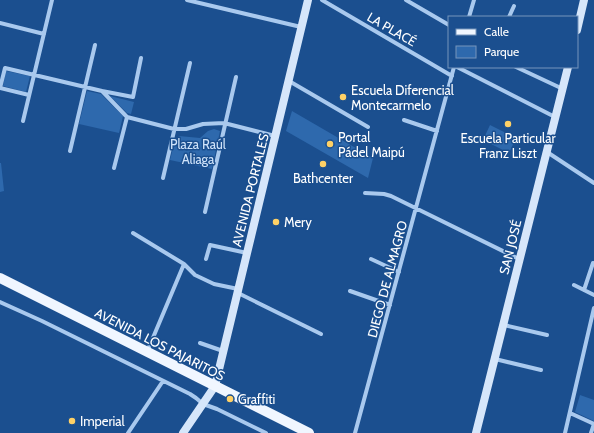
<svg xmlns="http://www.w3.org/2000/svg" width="594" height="433" font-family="Cabin,sans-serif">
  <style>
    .green { fill: #2e69ad }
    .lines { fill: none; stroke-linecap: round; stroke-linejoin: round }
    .street { stroke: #a9c9ee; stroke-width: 4 }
    .secondary { stroke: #d6e6fa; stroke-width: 8 }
    .primary { stroke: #f0f6ff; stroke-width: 10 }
    .poi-dot { fill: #ffd166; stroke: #1b4f8f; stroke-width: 1.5 }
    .labels { text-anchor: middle; stroke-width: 3; stroke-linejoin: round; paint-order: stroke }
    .street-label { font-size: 13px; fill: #fff; stroke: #1b4f8f }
    .poi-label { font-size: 13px; fill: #fff; stroke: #1b4f8f; text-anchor: start }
    .park-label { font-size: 13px; fill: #cfe3fa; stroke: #1b4f8f }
  </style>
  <rect width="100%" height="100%" fill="#1b4f8f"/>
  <!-- green -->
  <path class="green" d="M6,71L30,76L26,92L3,86Z
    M87,91L101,94L123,116L119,133L79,124Z
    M110,96L134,102L131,114L127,113Z
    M292,111L373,158L368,178L286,131Z
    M490,125L516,138L509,153L483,140Z
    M214,129L220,131L212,169L170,160L175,140L179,136L200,138L208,131Z
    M0,163H1L4,191L0,192Z
    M580,395L594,400V421L575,412Z"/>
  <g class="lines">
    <!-- street -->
    <path class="street" d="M187,0L301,27
      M322,0L452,76
      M406,0L449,25
      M469,17L474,0
      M509,17L514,6
      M0,23L44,34
      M457,67L555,117
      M516,67L563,89
      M289,81L368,127
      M102,91L133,97L141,58
      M29,95L0,88L5,68L102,91L127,117L174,129H186L203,124L224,123L275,136
      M404,120L437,131
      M23,121L52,0
      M70,151L95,45
      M547,152L594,183
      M114,168L127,117
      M163,178L190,63
      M365,193L384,194L391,196L519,259
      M205,212L236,77
      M133,233L184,264L195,275L214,284L238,289
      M206,259L210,245L247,253
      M371,259L399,272
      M574,285L594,295
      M584,290L593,263
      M350,291L390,305
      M238,293L321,334
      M0,302L42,321L190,394L196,398L203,404L217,409L266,433
      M504,325L547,335
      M200,343L223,351
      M147,352L184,264
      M495,359L541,370
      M570,413L594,424
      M128,433L163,381
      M355,433L454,67
      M565,433L594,308
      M591,433L594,424"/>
    <!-- secondary -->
    <path class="secondary" d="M577,30L584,0
      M183,433L215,386L308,0
      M476,433L568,67"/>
    <!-- primary -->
    <path class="primary" d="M0,278L309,433"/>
  </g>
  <!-- markers -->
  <g class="poi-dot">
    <circle cx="343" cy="97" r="4"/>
    <circle cx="508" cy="124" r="4"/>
    <circle cx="330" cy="144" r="4"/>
    <circle cx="323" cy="164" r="4"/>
    <circle cx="276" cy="222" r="4"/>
    <circle cx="230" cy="399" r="4"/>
    <circle cx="72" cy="421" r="4"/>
  </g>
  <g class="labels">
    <!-- street labels -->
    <g class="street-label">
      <text transform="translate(392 29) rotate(30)" y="5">LA PLACÉ</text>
      <text transform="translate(250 190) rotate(-76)" y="5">AVENIDA PORTALES</text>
      <text transform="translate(510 247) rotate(-76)" y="5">SAN JOSÉ</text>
      <text transform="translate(387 279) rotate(-75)" y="5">DIEGO DE ALMAGRO</text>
      <text transform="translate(160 344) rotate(27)" y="5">AVENIDA LOS PAJARITOS</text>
    </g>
    <!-- poi labels -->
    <g class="poi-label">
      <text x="351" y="95">Escuela Diferencial<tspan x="351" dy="15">Montecarmelo</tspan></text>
      <text x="338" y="142">Portal<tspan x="338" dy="15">Pádel Maipú</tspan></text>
      <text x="508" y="143" text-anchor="middle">Escuela Particular<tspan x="508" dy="15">Franz Liszt</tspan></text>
      <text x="323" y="183" text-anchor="middle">Bathcenter</text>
      <text x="284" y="227">Mery</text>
      <text x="238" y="404">Graffiti</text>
      <text x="80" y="426">Imperial</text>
    </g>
    <!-- park labels -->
    <g class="park-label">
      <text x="198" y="149">Plaza Raúl<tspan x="198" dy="15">Aliaga</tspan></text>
    </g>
  </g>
  <!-- legend -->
  <rect x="448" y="16" width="130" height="52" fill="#1b4f8f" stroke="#7695bc"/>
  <rect x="456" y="29" width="20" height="6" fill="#f0f6ff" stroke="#7695bc"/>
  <text x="484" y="36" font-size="12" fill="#ffffff">Calle</text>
  <rect x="456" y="46" width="20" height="12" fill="#2e69ad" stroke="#7695bc"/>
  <text x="484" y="56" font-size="12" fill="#ffffff">Parque</text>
</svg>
